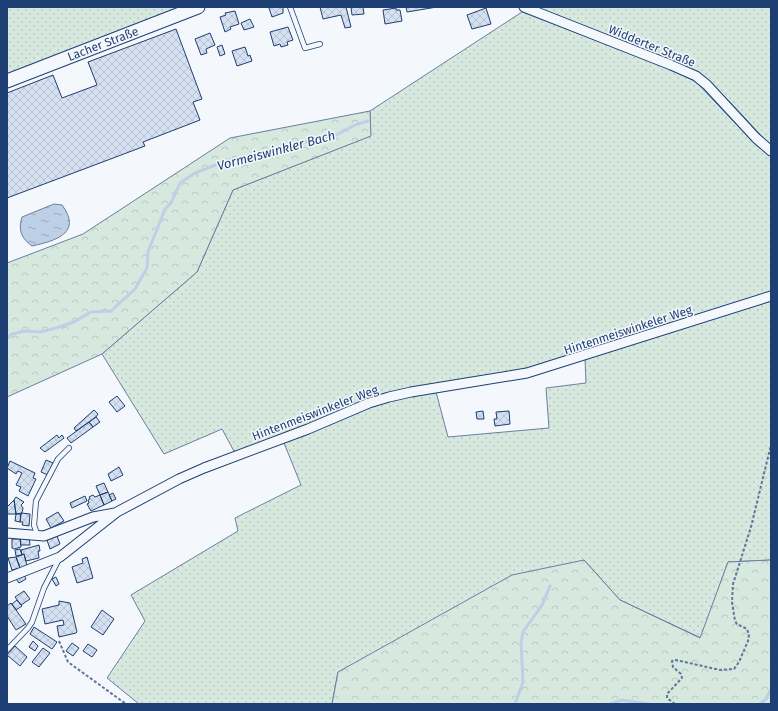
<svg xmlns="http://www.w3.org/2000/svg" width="778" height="711" font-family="'Fira Sans',sans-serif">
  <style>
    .grass { fill: url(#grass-dots); stroke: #687fa3 }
    .forest { fill: url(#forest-crowns); stroke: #687fa3 }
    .water { fill: url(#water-ripples); stroke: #687fa3 }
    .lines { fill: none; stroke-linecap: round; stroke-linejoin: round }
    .stream { stroke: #bed0e5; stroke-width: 3 }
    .building { fill: url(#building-cross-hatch); stroke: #1d3f73 }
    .lane-casing { stroke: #1d3f73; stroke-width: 6 }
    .street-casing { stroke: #1d3f73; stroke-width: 11 }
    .secondary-casing { stroke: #1d3f73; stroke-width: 15 }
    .path { stroke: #5e769c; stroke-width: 2; stroke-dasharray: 3 2; stroke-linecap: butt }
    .lane { stroke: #f4f7fb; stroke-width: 4.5 }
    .street { stroke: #f4f7fb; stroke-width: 9 }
    .secondary { stroke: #f4f7fb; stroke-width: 13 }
    .labels { text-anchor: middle; stroke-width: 3; stroke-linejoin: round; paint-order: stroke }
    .street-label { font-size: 12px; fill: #1d3f73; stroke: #f4f7fb }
    .water-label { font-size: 13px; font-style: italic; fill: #1d3f73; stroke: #f4f7fb }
  </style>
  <defs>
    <pattern id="grass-dots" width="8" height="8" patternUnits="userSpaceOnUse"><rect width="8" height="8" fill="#d7e8df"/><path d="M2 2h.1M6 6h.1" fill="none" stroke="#b8c8c3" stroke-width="1.8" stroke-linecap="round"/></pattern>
    <pattern id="forest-crowns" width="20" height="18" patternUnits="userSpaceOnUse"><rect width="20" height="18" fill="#d7e8df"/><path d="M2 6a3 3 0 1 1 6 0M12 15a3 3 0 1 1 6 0" fill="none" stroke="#b8c8c3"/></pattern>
    <pattern id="water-ripples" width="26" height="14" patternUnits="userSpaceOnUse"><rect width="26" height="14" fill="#bed0e5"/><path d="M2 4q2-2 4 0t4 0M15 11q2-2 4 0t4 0" fill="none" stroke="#9aaabe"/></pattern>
    <pattern id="building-cross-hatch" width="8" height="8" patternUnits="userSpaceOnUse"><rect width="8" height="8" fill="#d5e0f0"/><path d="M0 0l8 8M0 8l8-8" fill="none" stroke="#b6c1d1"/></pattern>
  </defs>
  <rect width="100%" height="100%" fill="#f4f7fb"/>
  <!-- grass -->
  <path class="grass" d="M7,7H189L7,76Z
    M535,7H771V146C743,117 716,82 679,63Z
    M522,12L681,73L697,83L757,146L771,156V293L540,366L385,394L235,453L222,429L164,454L102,354L197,272L233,190L370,136V111Z
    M771,301V560L728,562L701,638L620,600L584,560L338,672L332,704H139L107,678L145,621L131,595L238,531L235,518L301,485L284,443C310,433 334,419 360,409C384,400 410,396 436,392L448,437L549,428L546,388L586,383L585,359Z"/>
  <!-- forest -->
  <path class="forest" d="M370,111L371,136L233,190L197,272L102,354L7,397V263L83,234L230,138Z
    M584,560L620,600L700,638L728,562L771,560V704H332L338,672L512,575Z"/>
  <!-- water -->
  <path class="water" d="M54,204L62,205C83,233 55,241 32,246C21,238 18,230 22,217Z"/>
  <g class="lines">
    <!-- stream -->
    <path class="stream" d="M7,338L12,334L25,331L40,332L56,328L74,322L91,312L111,311L135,289L147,268L148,252L165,209L171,203L180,183L195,173L228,160L250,158L272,149L288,147L299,143L336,135L355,125L368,121
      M515,704L523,682L521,643L523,632L542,605L550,586
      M610,704L622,700L649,704
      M760,704L766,699L771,689"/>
  </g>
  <!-- building -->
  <path class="building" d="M269,7H283V13L272,17L269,8Z
    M320,7H346L351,27L345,28L341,15L323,19Z
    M351,7H363L364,14L352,15Z
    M406,7H437L407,12Z
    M396,8V10H400L402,21L385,24L383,10Z
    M486,8L491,24L472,29L467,15Z
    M235,11L239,24L230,27L231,29L225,32L220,17L226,15L225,13Z
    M250,19L254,27L244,30L241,23Z
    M288,27L293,40L287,42L288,45L281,47L280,44L274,46L270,32Z
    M176,29L202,99L193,102L200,120L143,142L145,146L7,198V93L53,75L62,98L97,85L88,62Z
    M210,33L215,45L206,49L207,53L201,55L195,39Z
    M222,45L225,54L220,56L217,47Z
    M245,47L248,56L250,55L252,61L237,66L232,51Z
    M117,396L125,406L117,412L109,402Z
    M94,410L98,414L96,417L76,431L74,428Z
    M483,411L484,419H477L476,412Z
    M509,411L510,424L495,426L494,419H497L496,412Z
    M96,417L100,422L93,427L89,422Z
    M89,422L93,427L71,443L67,438Z
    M57,435L59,438L62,435L64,438L45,452L40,448Z
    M46,460L53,463L48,475L41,472Z
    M10,461L35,473L33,478L36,479L28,496L19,491L21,487L16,485L22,473L18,471L16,474L7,468Z
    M119,467L123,475L111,481L108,474Z
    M104,483L108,492L100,495L96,486Z
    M108,492L112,501L104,505L100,495Z
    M113,493L116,499L112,501L109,495Z
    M93,495L95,497L100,495L104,505L91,511L87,504L89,503L88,500L90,499L89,497Z
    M85,496L87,501L72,508L70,503Z
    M16,497L24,502L21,505L23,508L22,513L16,514L14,500Z
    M14,500L16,514H7V507Z
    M58,512L64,521L51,528L46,519Z
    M21,513L30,514L29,526L22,525L23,522H20Z
    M16,514H21L20,522L15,521Z
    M29,536L30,545H21L20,537Z
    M57,536L60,544L50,549L47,540Z
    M12,539H20L21,547L14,549L12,548Z
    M39,545L40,551H38L39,558L26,561L24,554L22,555L21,550Z
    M20,549L22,555L16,556L15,550Z
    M24,554L27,566L20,568L16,557Z
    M16,557L20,568L12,570L8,558Z
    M87,557L93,578L77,583L72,567L83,563L82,559Z
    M24,575L26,579L19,583L16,579Z
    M56,577L59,584L56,586L52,579Z
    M24,591L30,599L21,605L15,597Z
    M17,600L22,606L16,610L12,604Z
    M59,601L70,603L77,632L76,633L59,637L57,626L64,625L63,620L45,624L42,609L59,605Z
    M11,603L26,624L16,630L7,616V606Z
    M102,610L114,619L103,635L91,627Z
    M34,627L57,642L52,649L30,634Z
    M33,641L38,646L35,651L29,647Z
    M72,643L79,648L73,656L66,651Z
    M88,644L97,650L92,657L83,651Z
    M15,646L27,657L20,666L7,655Z
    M43,648L50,653L39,667L32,662Z"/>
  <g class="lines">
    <!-- lane casing -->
    <g class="lane-casing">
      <path id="lane" d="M290,7L305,48L320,44
        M37,534L34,525L36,501L58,459L69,448
        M7,650L28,628L32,622L44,588L59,559"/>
    </g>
    <!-- street casing -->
    <g class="street-casing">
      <path id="street" d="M524,7L671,65L696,76L707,85L756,138L771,151
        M7,533L44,536L93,517L115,513
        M7,578L60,557L117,512L179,479L204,468L308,429L369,403L389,397L411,392L527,373L771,296"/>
    </g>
    <!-- secondary casing -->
    <g class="secondary-casing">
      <path id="secondary" d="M7,81L198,7"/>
    </g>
    <!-- path -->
    <path class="path" d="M59,641L68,662L126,704
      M675,704L667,698V694L682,678L681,674L673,667L672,661L676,660L720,670L734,669L739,662L748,641L749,635L747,629L737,624L735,621L732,602L733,584L751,527L771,445"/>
    <!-- lane -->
    <use href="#lane" class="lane"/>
    <!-- street -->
    <use href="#street" class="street"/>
    <!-- secondary -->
    <use href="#secondary" class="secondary"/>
  </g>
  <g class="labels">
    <!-- street labels -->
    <g class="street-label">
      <text transform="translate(103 44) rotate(-21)" y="4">Lacher Straße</text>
      <text transform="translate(652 46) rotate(22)" y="4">Widderter Straße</text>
      <text transform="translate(628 330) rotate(-18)" y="4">Hintenmeiswinkeler Weg</text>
      <text transform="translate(315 413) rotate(-21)" y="4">Hintenmeiswinkeler Weg</text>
    </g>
    <!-- water labels -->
    <g class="water-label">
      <text transform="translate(276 150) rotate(-15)" y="5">Vormeiswinkler Bach</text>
    </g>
  </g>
  <!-- border -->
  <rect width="778" height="711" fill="none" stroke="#1d3f73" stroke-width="16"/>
</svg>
